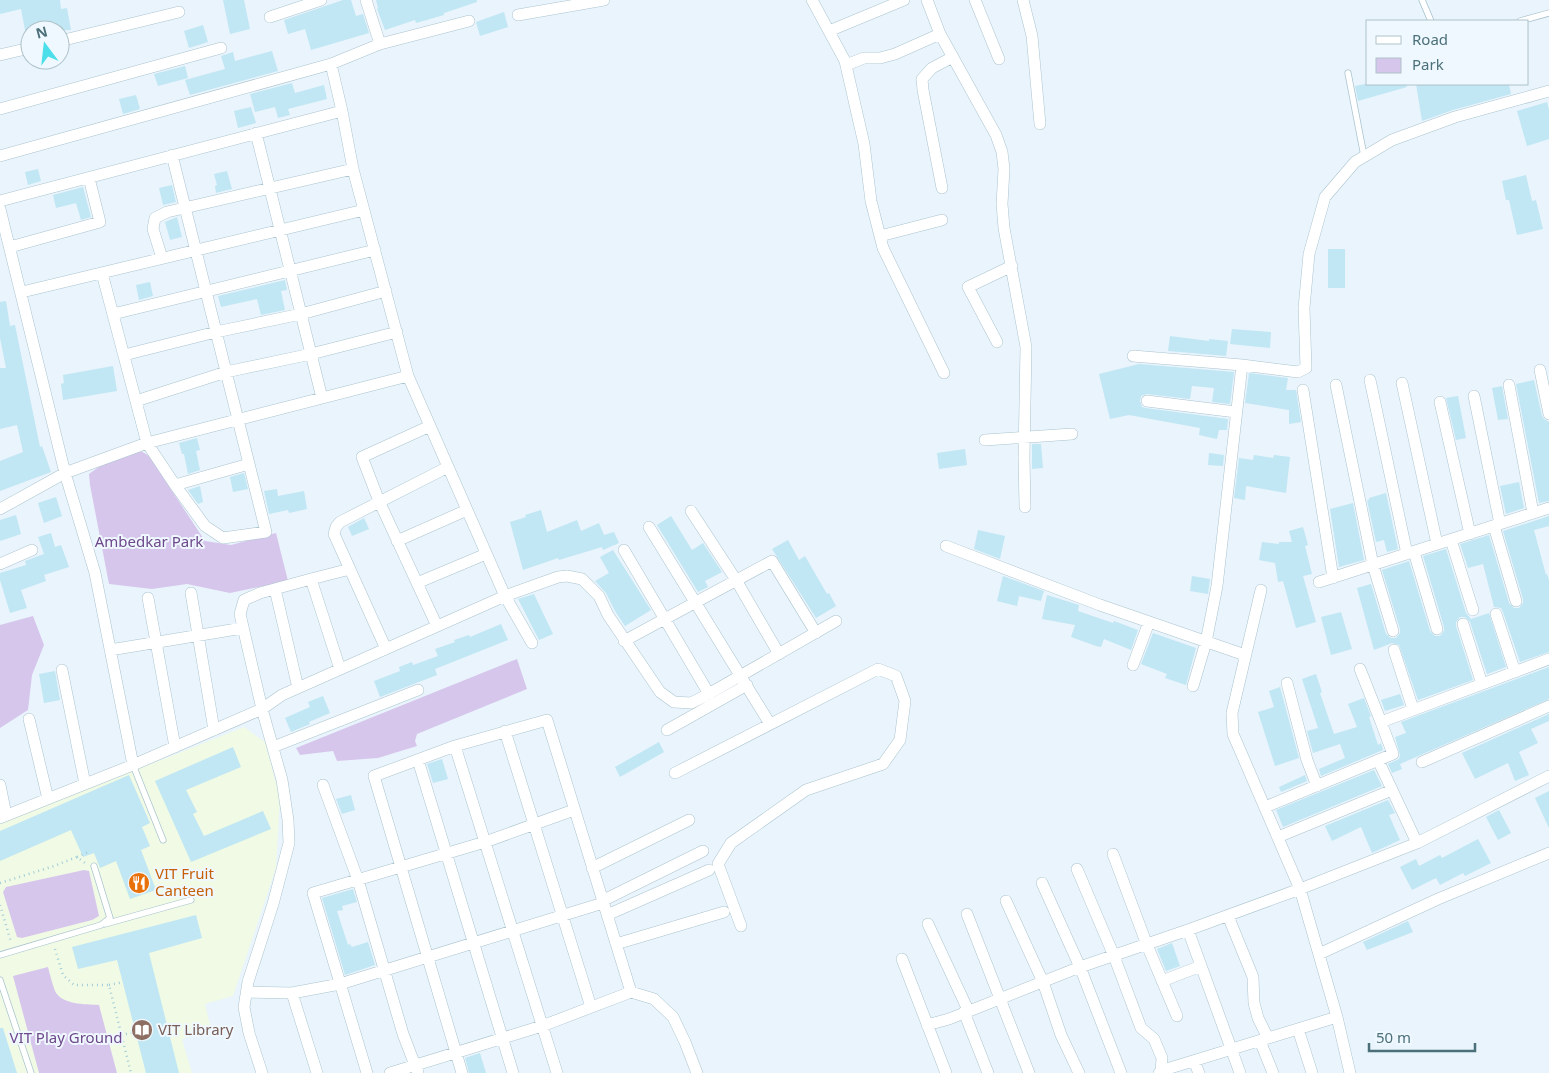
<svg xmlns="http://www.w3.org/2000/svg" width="1549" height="1073" font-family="'Noto Sans',sans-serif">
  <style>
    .education { fill: #f0fae5 }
    .green { fill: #d7c6ec }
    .building { fill: #c0e7f3 }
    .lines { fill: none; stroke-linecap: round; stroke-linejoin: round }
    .service-casing { stroke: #abc4ce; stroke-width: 7 }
    .minor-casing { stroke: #abc4ce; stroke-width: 12 }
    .path { stroke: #a2ccd9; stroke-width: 2.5; stroke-dasharray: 1 4; stroke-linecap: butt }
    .service { stroke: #fff; stroke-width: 5.5 }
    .minor { stroke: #fff; stroke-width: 11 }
    .labels { text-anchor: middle; stroke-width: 4; stroke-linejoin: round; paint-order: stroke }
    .park-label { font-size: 15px; fill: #6d488b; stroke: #f0f8ff }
    .food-label { font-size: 15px; fill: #c56008; stroke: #f0f8ff; text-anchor: start }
    .education-label { font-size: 15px; fill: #785e54; stroke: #f0f8ff; text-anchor: start }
  </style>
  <rect width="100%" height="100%" fill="#e9f4fd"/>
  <!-- education -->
  <path class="education" d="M244,727L265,742L280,798L276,868L233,996L205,1004L211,1029L182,1039L192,1073H0V824Z"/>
  <!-- green -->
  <path class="green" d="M141,451L149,456L205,541L231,545L276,533L288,581L230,593L187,584L152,589L109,584L90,485L89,474L108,460Z
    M33,616L44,645L32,675L28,710L0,728V625Z
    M517,659L527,689L417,734L415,741L417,746L378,758L337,761L333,751L300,755L296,748Z
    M84,870L89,871L99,916L92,920L22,938L17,937L3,892L6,887Z
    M48,967C50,975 52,983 55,991C62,1005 85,1004 99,1005L117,1073H39L13,976Z"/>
  <!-- building -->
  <path class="building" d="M0,0H60L61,9L67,8L71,30H25L21,9L0,14Z
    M223,0H244L250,29L230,34Z
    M343,0H351L356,16L363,14L369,33L311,50L305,29L288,34L284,20Z
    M376,0H477V2L444,13V15L416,23L415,20L385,30L377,9L378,8Z
    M504,12L508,27L480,36L476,22Z
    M203,25L208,42L189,48L184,31Z
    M272,51L278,71L190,95L185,80L225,69L221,56L233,52L235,61Z
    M185,66L188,78L158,86L154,74Z
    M292,83L295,93L324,85L327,99L288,109L290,115L278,118L275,107L255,112L250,94Z
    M1365,84H1406L1407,87L1358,101L1355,86Z
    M1416,84H1509L1511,94L1453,110L1422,121Z
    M136,95L140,109L123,114L119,99Z
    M1547,102L1549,110V139L1527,146L1517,111Z
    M251,107L256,123L238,128L234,111Z
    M38,169L41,181L28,185L25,172Z
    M227,171L232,189L216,193L215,186L217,185L214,174Z
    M1526,175L1532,201L1536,200L1543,229L1517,235L1509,200H1506L1502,181Z
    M172,185L176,202L163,205L159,188Z
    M83,187L91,217L81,220L76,203L56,208L53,195Z
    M177,217L182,237L170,240L165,222Z
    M1328,249H1345V288H1328Z
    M285,280L287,290L281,291L285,310L261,315L257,299L221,307L218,296Z
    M150,282L153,296L139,300L136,285Z
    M6,301L10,326L15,325L40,447L42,446L51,472L0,491V461L23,452L17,425L0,429V368H6L0,338V302Z
    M1232,329L1271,332L1270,348L1230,344Z
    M1170,336L1209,341V339L1228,341L1226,356L1168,351Z
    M1139,364L1234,372L1230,404L1212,402L1214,388L1192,386L1190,399L1147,394L1141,396L1140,401L1142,407L1146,408L1228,419L1227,430H1219L1217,439L1199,435L1200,428L1129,415L1110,419L1099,374Z
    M113,366L117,391L63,400L61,384L64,383L63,375Z
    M1249,373L1288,378L1286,390H1296L1301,422L1289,424V410L1245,403Z
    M1534,380L1542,416L1544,419L1549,422V501L1539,503L1516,384Z
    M1502,386L1508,419L1498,420L1492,388Z
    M1458,396L1466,438L1456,440L1446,398Z
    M197,438L200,450L196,451L200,470L188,474L184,454H182L179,443Z
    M1032,444H1041L1043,468L1032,469Z
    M965,449L967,465L939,469L937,453Z
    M1209,453L1224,455L1223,466L1208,465Z
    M1254,455L1273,458L1274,455L1290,457L1286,493L1246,486L1245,500L1234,498L1239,458L1253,460Z
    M244,473L248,489L233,492L230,477Z
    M1519,482L1524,508L1506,514L1500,486Z
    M200,486L203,502L198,504L188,490Z
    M277,489L278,496L304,491L307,509L289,513L288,510L269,514L264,491Z
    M1386,493L1398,549L1387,552L1384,540L1376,542L1367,500H1369V498Z
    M56,497L62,516L44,523L38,503Z
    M1353,503L1364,560L1339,567L1330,509Z
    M541,510L547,532L577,520L581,531L599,523L604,535L614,532L619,543L603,550L602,547L559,560L558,558L523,570L510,522L526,517L525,515Z
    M16,515L21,534L0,541V520Z
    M671,516L692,550L703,543L722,572L705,581L708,587L698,592L657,525Z
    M1549,516V526L1534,530L1546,575L1547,574L1549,580V652L1520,662L1503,612L1501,608L1494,607L1483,564L1468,568L1460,544L1489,535L1509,603L1514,608H1519L1523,603V599L1503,531Z
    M364,518L369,529L352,536L348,527Z
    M1303,527L1308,545L1305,546L1312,574L1303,576L1316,622L1296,628L1283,581L1278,582L1275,563L1259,560L1262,542L1279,544V542H1292L1289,531Z
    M978,530L1005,536L1000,559L974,549Z
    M51,533L55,547L61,545L69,567L44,575L46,581L21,590L27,608L10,613L0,580V573L26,565L25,561L44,554L38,537Z
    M788,540L799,560L805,556L827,594L829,593L836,606L816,618L772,549Z
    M1446,549L1466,613L1471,619L1489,613L1506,667L1487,674L1470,622L1465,617H1460L1456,622V626L1473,680L1418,700L1399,645L1392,643L1374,650L1357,588L1371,584L1386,634L1391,638H1396L1400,633V629L1382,570L1409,561L1430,631L1435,636H1440L1444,631V627L1423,556Z
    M613,550L651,610L625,626L615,611L606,593L595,581L609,573L600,557Z
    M1003,576L1044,591L1041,601L1019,596L1017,606L997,601Z
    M1192,576L1210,579L1208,594L1190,591Z
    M534,594L553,634L539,640L518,599Z
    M1047,595L1079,605L1078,611L1113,623L1114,621L1138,630L1131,650L1104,639L1101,647L1096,646L1071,637L1075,625L1042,619Z
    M1341,612L1352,649L1331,655L1321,617Z
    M501,624L508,640L435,669L437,675L380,697L374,681L400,671L399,667L412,662L413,665L438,656L435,649L455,642L454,640L469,635L470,637Z
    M1153,633L1196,648L1186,685L1165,678L1167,674L1141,664Z
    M1549,667V699L1400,764L1402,769L1392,773L1388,764L1399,759L1400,755L1395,737L1406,733L1401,722Z
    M55,671L60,700L44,703L39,674Z
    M1316,674L1322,692L1320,693L1334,734L1357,727L1348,704L1364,698L1371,716L1369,717L1378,745L1381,743L1383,750L1321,776L1319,769L1345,758L1340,744L1313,753L1307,731L1318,728L1302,679Z
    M1280,687L1299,758L1275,766L1258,712L1274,707L1269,691Z
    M1400,694L1404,705L1385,711L1381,700Z
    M323,696L330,713L309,722L310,724L291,732L285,718L310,707L308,702Z
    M1549,714V721L1531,729L1538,743L1519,752L1529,775L1515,781L1508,763L1475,779L1462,753Z
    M659,742L664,752L620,777L615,767Z
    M233,747L241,767L186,790L197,812L193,814L204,836L263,811L271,829L191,862L155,781Z
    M442,759L448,779L433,783L427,764Z
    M1374,770L1382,786L1283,827L1276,810Z
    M129,775L150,823L142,827L150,846L141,850L156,890L130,899L116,861L100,868L94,853L83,857L71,830L0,861V831Z
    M1305,775L1307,781L1281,792L1279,787Z
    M1549,791V828L1535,798Z
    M351,795L355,810L342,814L336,799Z
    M1388,800L1395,813L1389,815L1400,840L1372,853L1361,827L1332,841L1325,826Z
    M1499,810L1511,833L1498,840L1486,817Z
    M1478,839L1491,863L1465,876L1463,873L1440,885L1436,878L1412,890L1400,867L1416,859L1419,866L1440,855L1442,858Z
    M353,889L357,902L342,906L343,910L337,911L348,945L350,944L352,947L368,942L375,965L345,975L322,898Z
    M196,915L202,938L149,953L179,1073H146L117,960L78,969L72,947Z
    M1408,921L1413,932L1367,950L1363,942Z
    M1172,943L1180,966L1166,971L1157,949Z
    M0,1028H3L17,1073H0Z
    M480,1053L486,1073H469L465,1058Z"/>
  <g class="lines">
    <!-- service casing -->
    <g class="service-casing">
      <path id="service" d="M1422,0L1431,21
        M1520,21L1549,13
        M1348,73L1364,156
        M133,765L163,840
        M105,924L191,900
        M0,955L101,925L110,918L94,866
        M0,980L31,1073"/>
    </g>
    <!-- minor casing -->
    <g class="minor-casing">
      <path id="minor" d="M366,0L380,44
        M812,0L845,61L864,144L871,201L883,248L944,373
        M927,0L940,34L996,135L1002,152L1004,169L1002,204L1004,228L1026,347L1024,457L1025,507
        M975,0L999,59
        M1023,0L1032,36L1040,124
        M518,15L604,0
        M270,17L321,0
        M829,31L904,0
        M60,41L179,12
        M0,55L30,48
        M331,64L342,111L353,169L408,376L505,596L532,643
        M846,65L864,58H880L895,54L940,34
        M0,109L221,48
        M256,133L322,398
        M172,155L266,532L223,538L205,526L175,485
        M0,156L331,64L380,44L469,21
        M942,188L923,90L922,79L932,68L953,57
        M0,201L342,111
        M0,209L65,473L95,573L133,765
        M880,236L942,220
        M10,247L100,222L89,178
        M162,258L153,229L155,218L167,212L353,169
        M102,273L147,443L175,485L249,464
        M22,292L364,210
        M113,314L375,250
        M997,342L968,287L1012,266
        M124,355L216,332L301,314L386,291
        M1133,356L1242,365
        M1540,370L1549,414
        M1370,380L1407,554
        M1402,383L1437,544
        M1336,385L1373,565L1393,631
        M1509,385L1533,513
        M1303,390L1333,578
        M1474,396L1500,524
        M136,401L226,372L311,354L397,332
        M1147,401L1236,412
        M1440,402L1470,534
        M430,426L362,457L379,501L437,626
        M985,440L1072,434
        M0,509L65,473L147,443L408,376
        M691,511L736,580L779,654
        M1494,526L1516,601
        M649,527L770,724
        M1451,540L1473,610
        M397,541L467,510
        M946,546L1100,605L1245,655
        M624,550L709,694
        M1414,552L1437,629
        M0,564L32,550
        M311,579L260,593L244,600L240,614L262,709L282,695L505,596L558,577L567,576L582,579L599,596L608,615L660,692L674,702L691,703L705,696L836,621
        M1319,582L1549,508
        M417,583L486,554
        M275,589L298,688
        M1261,590L1232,713L1233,734L1300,889L1337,1017
        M191,593L214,730
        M148,598L175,747
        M1496,614L1515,672
        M1463,624L1482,684
        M624,641L772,561L816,633
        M386,649L334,534L336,527L340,522L448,467
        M110,650L243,628
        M1394,650L1413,709
        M1133,665L1149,622
        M340,669L311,579L350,569
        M1360,669L1381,722
        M62,670L85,784
        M1287,683L1307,760L1317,786
        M1193,686L1206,642L1217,586L1242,365L1298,372L1306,368L1304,308L1309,254L1325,197L1355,162L1392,140L1455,117L1549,91
        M29,719L48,799
        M667,730L747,685
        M505,731L591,1007
        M455,746L557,1073
        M273,747L418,690
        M418,760L513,1073
        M1378,760L1417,843
        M1422,762L1549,706
        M675,773L878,669L896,676L905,701L900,740L883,764L806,790L731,843L718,864L741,926
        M0,785L6,815
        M323,785L358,880L403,1034L418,1073
        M1265,807L1393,754L1381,722L1549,659
        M0,818L133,765L262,709L282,780L288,820L289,843L273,904L248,982L244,1007L249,1033L262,1073
        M1278,837L1392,790
        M1113,854L1147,945L1177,1016
        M592,868L689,820
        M1077,869L1114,956L1141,1028L1154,1039L1162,1058L1161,1073
        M1042,883L1080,967L1121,1073
        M602,901L703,851
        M1006,901L1043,982L1061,1035L1079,1073
        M967,914L1029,1073
        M607,915L709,870
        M1228,916L1253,977L1254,1003L1258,1018L1268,1038
        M928,924L968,1010
        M1188,930L1240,1073
        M616,944L724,912
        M1319,954L1438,899L1549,853
        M902,959L946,1073
        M1162,981L1201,966
        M246,992L292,993L340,984L603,903
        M292,993L317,1073
        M964,1012L988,1073
        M927,1025L949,1019L1080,967L1188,930L1300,889L1417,843L1549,776
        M1298,1029L1312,1073
        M1260,1041L1273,1073
        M1194,1061L1199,1073
        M367,1073L313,893L485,842L574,810
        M390,1073L542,1026L631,992L654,999L673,1017L685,1042L697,1073
        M462,1073L374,776L455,746L547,720L631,992
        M1159,1073L1170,1068L1337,1017L1350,1073"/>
    </g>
    <!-- path -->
    <path class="path" d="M77,857L88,852
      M0,883L54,866L77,857L85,863
      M0,905L11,942
      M55,949L63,975L74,985H109L131,1073
      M109,985L123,982
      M121,1035L135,1032"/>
    <!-- service -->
    <use href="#service" class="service"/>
    <!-- minor -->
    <use href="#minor" class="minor"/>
  </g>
  <!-- icons -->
  <defs>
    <g id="restaurant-disc" transform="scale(1.125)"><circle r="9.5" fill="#e8710a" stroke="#f0f8ff"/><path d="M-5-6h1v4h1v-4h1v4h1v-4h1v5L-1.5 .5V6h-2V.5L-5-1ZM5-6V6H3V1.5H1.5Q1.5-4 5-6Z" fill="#fff"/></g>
    <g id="library-disc" transform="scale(1.125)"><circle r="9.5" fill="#8d6e63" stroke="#f0f8ff"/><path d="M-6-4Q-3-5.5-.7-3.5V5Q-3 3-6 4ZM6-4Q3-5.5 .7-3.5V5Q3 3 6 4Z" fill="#fff"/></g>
  </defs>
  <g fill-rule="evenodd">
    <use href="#restaurant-disc" x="139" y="883"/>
    <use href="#library-disc" x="142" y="1030"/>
  </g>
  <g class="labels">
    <!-- park labels -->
    <g class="park-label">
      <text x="149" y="547">Ambedkar Park</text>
      <text x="66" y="1043">VIT Play Ground</text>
    </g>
    <!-- food labels -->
    <g class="food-label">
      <text x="155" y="879">VIT Fruit<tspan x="155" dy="17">Canteen</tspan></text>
    </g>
    <!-- education labels -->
    <g class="education-label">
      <text x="158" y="1035">VIT Library</text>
    </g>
  </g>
  <!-- legend -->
  <rect x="1366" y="20" width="162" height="65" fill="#f0f8ff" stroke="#aec2c9"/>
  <rect x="1376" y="36" width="25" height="8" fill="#ffffff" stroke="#aec2c9"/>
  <text x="1412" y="45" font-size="15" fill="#4b7079">Road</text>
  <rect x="1376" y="58" width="25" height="15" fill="#d7c6ec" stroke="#aec2c9"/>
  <text x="1412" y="70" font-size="15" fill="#4b7079">Park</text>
  <!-- north arrow -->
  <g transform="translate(45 45) rotate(345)"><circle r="24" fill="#f0f8ff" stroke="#aec2c9"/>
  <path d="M0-4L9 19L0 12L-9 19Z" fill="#4cdfe9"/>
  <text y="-8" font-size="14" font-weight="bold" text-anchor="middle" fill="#4b7079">N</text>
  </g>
  <!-- scale -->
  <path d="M1369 1043v8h106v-8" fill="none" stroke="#4b7079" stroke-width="2.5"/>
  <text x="1376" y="1043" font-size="15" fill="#4b7079" stroke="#f0f8ff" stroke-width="4" paint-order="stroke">50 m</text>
</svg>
